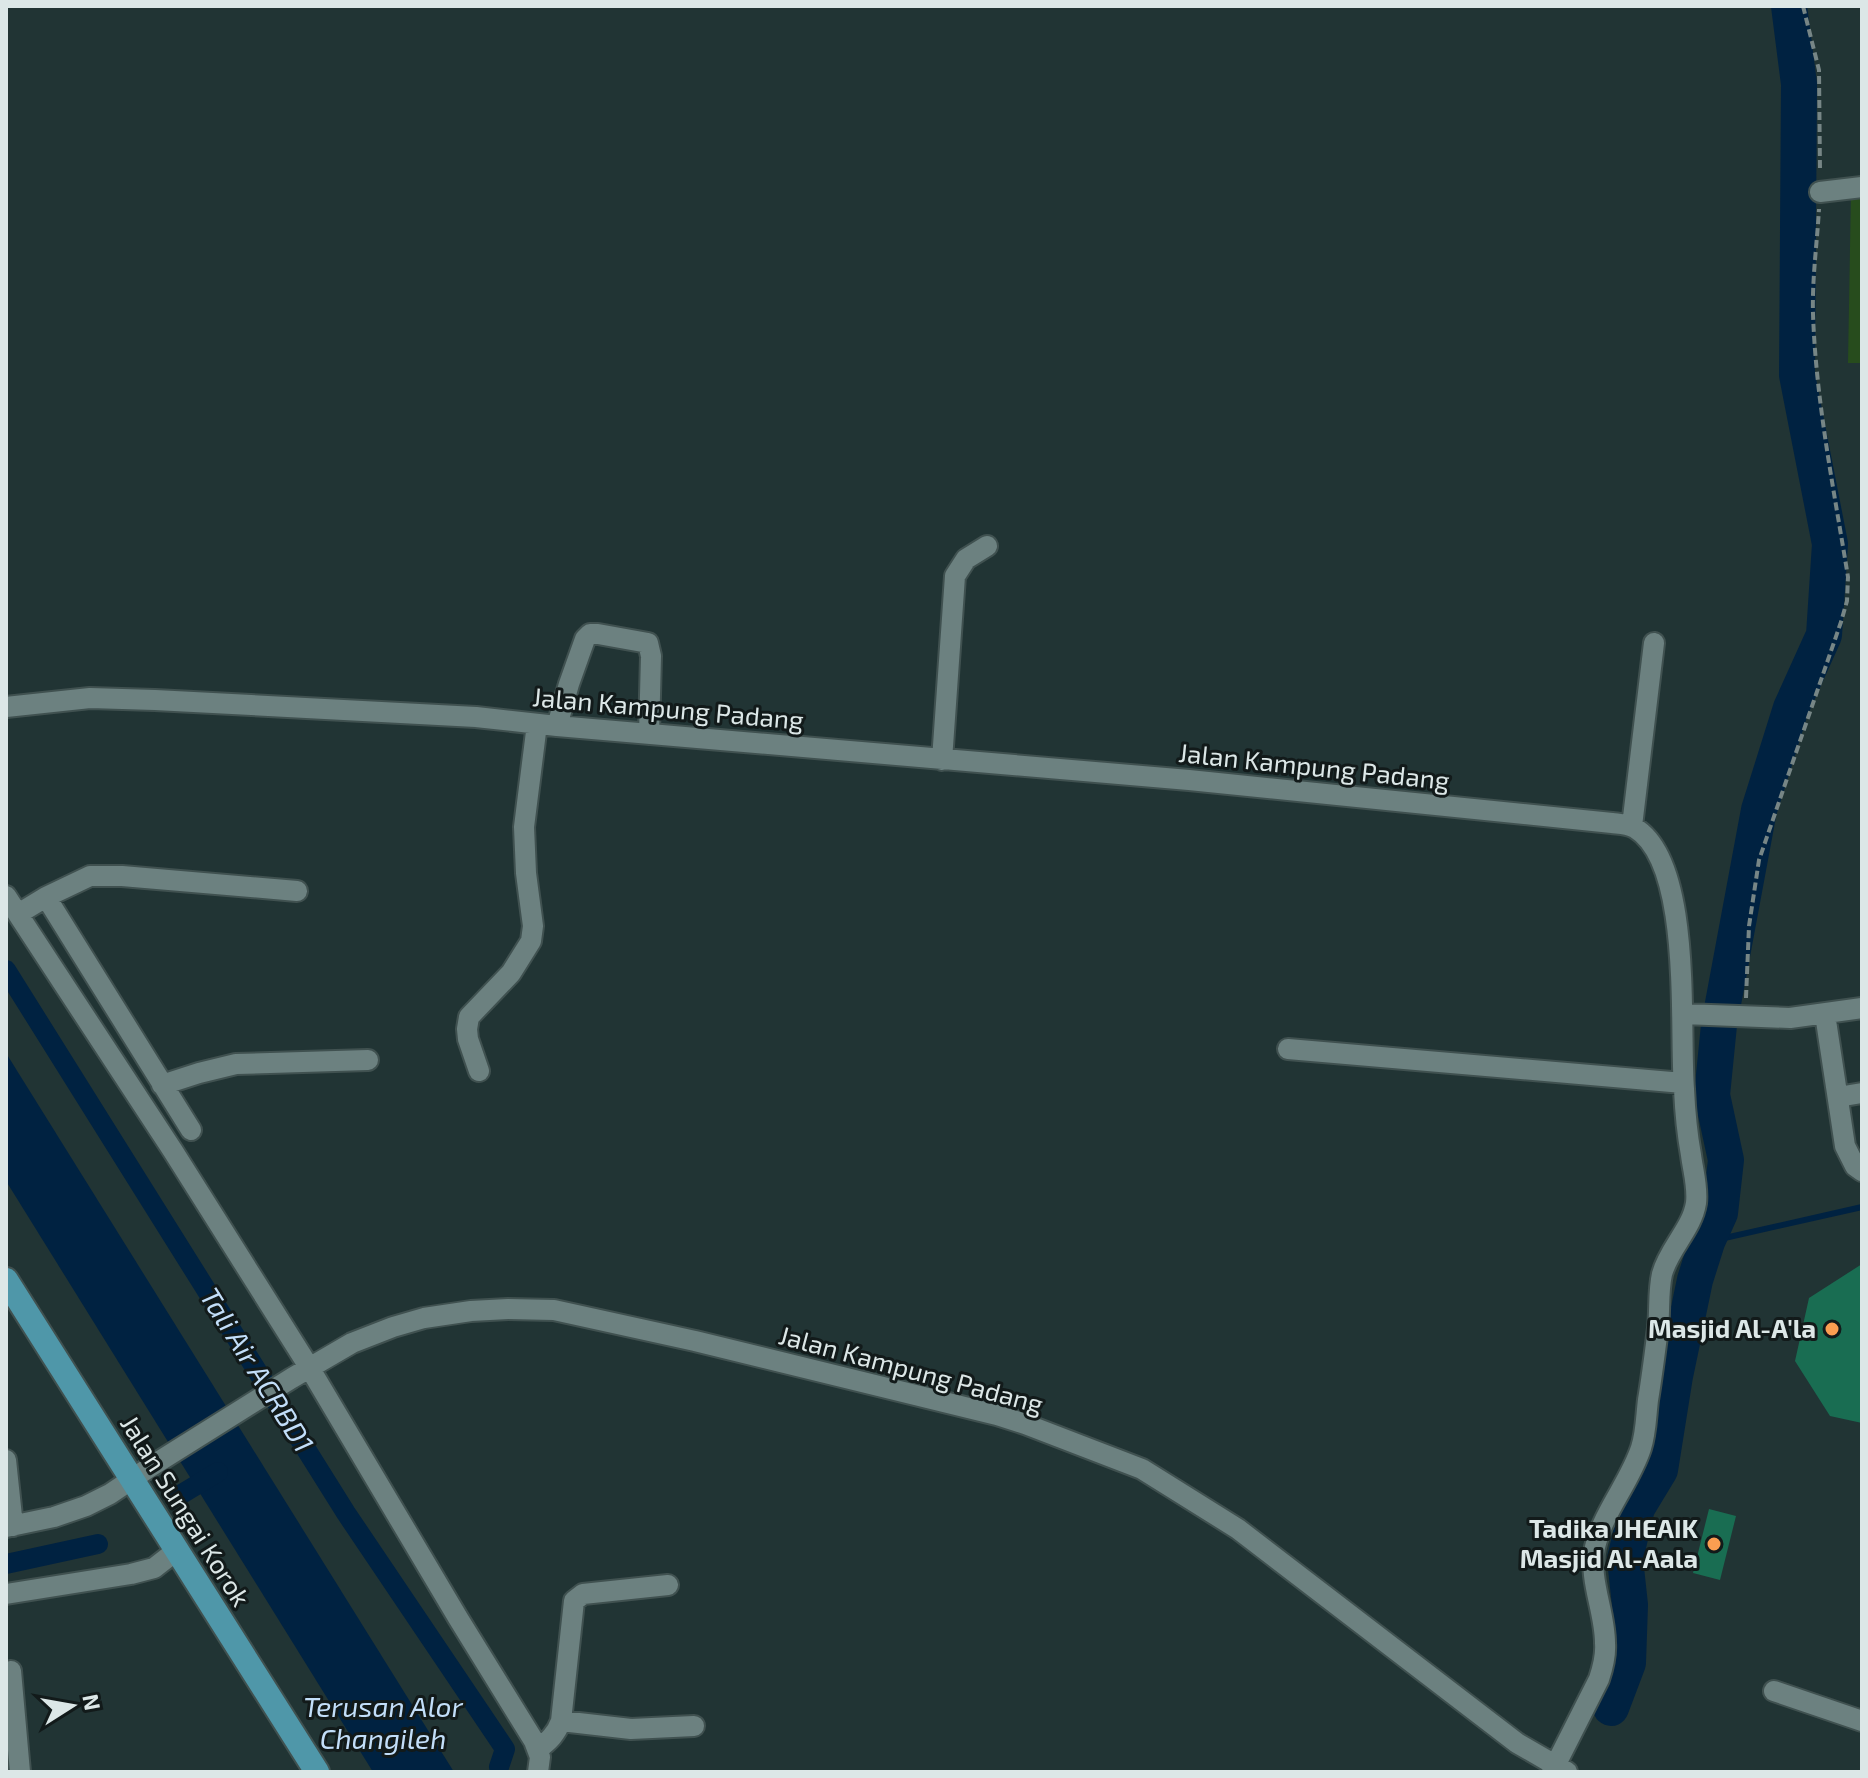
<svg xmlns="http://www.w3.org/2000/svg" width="1868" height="1778" font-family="'Exo 2',sans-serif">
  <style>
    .green { fill: #274c1d }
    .water { fill: #002241 }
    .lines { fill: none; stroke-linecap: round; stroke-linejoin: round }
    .stream { stroke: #002241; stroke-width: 6 }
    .canal { stroke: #002241; stroke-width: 20 }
    .river { stroke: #002241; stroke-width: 36 }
    .building { fill: #196d52 }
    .minor-casing { stroke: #405150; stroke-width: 24 }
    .major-casing { stroke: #405150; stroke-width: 28 }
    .path { stroke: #778686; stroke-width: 4; stroke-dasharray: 8 4; stroke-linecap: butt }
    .minor { stroke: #6c8180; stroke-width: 20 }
    .major { stroke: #4f97a9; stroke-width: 24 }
    .poi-dot { fill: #fb9e51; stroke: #121a1a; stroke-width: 3 }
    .labels { text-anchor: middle; stroke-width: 6; stroke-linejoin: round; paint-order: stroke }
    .street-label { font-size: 26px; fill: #dce7e7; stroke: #121a1a }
    .poi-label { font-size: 26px; font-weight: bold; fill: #dce7e7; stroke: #121a1a; text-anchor: end }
    .water-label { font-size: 28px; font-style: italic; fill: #c2def9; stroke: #121a1a }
  </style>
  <rect width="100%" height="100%" fill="#213434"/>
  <!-- green -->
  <path class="green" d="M1851,191L1862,192V363H1848Z"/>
  <!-- water -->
  <path class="water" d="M6,1053L454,1772H373L6,1181Z"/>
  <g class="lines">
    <!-- stream -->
    <path class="stream" d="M1707,1242L1862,1207"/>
    <!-- canal -->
    <path class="canal" d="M6,970L346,1513L505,1749L499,1767
      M180,1495L218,1472
      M6,1564L98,1544"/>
    <!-- river -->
    <path class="river" d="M1611,1708L1628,1663L1630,1605L1625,1559L1637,1508L1660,1470L1675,1376L1695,1280L1707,1242L1720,1213L1726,1160L1712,1095L1719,1025L1759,810L1791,708L1824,635L1830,544L1797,375L1799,84L1789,6"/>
  </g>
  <!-- building -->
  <path class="building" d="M1862,1264V1423L1830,1416L1795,1361L1809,1298Z
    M1709,1509L1736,1516L1720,1580L1693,1573Z"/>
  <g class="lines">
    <!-- minor casing -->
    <g class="minor-casing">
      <path id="minor" d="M1820,192L1862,187
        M6,707L90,698L155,700L476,717L557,726L1189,780L1612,823C1620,824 1628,824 1635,828C1693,863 1679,1028 1684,1089C1685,1111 1687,1133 1691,1155C1693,1171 1698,1187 1696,1203C1692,1229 1669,1248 1662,1274C1658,1292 1660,1310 1658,1328C1655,1352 1652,1376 1648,1400C1646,1416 1646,1433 1641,1448C1630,1482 1603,1512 1595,1547C1588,1579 1605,1611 1605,1643C1606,1655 1603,1667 1599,1679L1552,1772
        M557,726L569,684L585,639L590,634H598L648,643L651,656L649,734
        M942,760L955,576L966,559L987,546
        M1632,826L1654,643
        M6,896L173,1151L309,1367L458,1618L534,1741L540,1757L538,1772
        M46,897L191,1130
        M18,914L46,897L90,876H122L297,891
        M1683,1014L1790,1018L1862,1008
        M1825,1014L1845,1146L1855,1166L1862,1171
        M1288,1049L1683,1083
        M479,1071L468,1039L467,1029L469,1017L511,973L531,941L533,926L526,873L524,827L537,724
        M162,1085L199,1073L236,1064L368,1060
        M1838,1097L1862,1093
        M6,1460L13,1526
        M6,1527L54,1517L86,1506L110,1494L150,1467L292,1378L352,1343L393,1327L424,1318L471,1311L508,1309L554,1310L695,1341L997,1415L1025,1424L1142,1469L1238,1529L1517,1743L1567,1772
        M6,1594L131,1574L154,1568L177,1550
        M11,1671L20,1772
        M1774,1691L1862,1721
        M561,1721L631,1729L694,1726
        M538,1749C549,1741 556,1734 561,1721L574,1601L583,1594L668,1585"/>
    </g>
    <!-- major casing -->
    <g class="major-casing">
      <path id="major" d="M6,1280L317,1772"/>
    </g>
    <!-- path -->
    <path class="path" d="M1803,6L1819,70L1820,172
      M1746,998L1749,926L1759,860L1841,622L1847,601L1848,577C1834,490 1816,402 1813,314C1812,279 1817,244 1819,209"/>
    <!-- minor -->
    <use href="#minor" class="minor"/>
    <!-- major -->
    <use href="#major" class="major"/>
  </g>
  <!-- markers -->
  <g class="poi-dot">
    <circle cx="1832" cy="1329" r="8"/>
    <circle cx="1714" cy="1544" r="8"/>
  </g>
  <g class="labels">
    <!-- street labels -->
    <g class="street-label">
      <text transform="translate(668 709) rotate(5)" y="9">Jalan Kampung Padang</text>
      <text transform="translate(1314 767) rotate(6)" y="9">Jalan Kampung Padang</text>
      <text transform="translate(911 1370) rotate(15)" y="9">Jalan Kampung Padang</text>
      <text transform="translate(185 1511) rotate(58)" y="9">Jalan Sungai Korok</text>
    </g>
    <!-- poi labels -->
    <g class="poi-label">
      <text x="1816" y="1338">Masjid Al-A'la</text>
      <text x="1698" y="1538">Tadika JHEAIK<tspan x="1698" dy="30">Masjid Al-Aala</tspan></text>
    </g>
    <!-- water labels -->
    <g class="water-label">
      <text transform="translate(257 1370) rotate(58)" y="10">Tali Air ACRBD1</text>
      <text x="383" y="1717">Terusan Alor<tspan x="383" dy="32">Changileh</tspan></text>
    </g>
  </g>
  <!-- border -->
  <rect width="1868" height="1778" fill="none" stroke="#dce7e7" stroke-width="16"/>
  <!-- north arrow -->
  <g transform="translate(72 1706) rotate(79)" stroke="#121a1a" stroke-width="6" paint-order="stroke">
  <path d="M0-6L14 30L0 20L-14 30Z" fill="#dce7e7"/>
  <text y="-12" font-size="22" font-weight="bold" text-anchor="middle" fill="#dce7e7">N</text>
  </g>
</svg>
